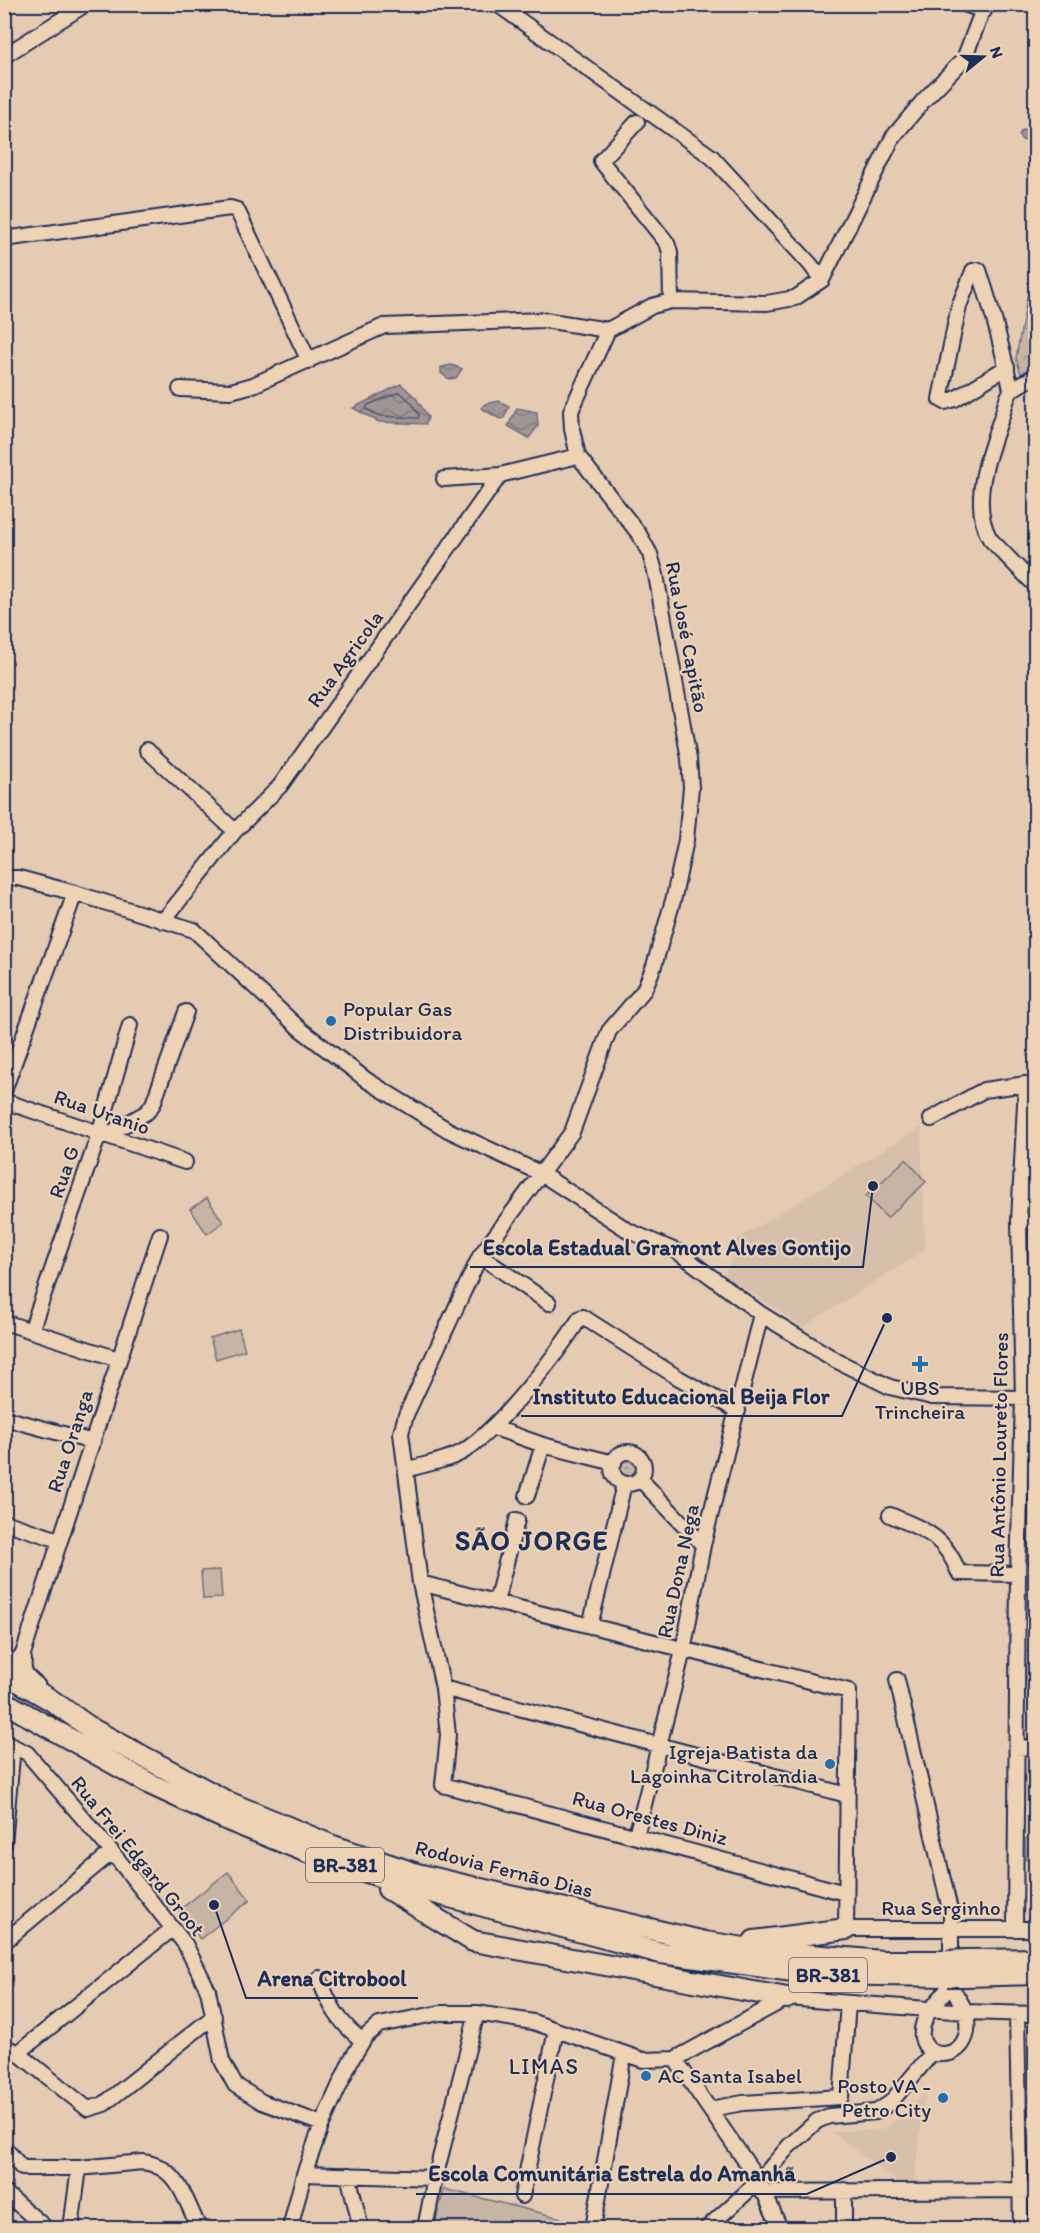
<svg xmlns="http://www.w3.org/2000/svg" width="1040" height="2233" font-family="Itim,sans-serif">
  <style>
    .built { fill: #d6bfab }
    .grass { fill: #c7b4a5; stroke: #717282; stroke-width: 1.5 }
    .forest { fill: url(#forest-crowns); stroke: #717282; stroke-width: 1.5 }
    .park { fill: url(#park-dots); stroke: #717282; stroke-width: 1.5 }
    .water { fill: url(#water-waves); stroke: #6b6c7f; stroke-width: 1.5 }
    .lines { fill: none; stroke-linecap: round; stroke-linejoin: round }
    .shore { stroke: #505874; stroke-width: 1.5 }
    .minor-casing { stroke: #1b2f5e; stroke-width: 18 }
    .highway-casing { stroke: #1b2f5e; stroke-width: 24 }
    .minor { stroke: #edd2b4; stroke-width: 14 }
    .highway { stroke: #edd2b4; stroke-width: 20 }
    .highway-bridge-casing { stroke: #1b2f5e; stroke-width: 24; stroke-linecap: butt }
    .highway-bridge { stroke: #edd2b4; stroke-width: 20 }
    .poi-dot { fill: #1f6fb2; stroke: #edd2b4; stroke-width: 2 }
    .labels { text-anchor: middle; stroke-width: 4.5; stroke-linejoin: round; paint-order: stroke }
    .shield { fill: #edd2b4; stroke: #5a6078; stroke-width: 1.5 }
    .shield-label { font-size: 20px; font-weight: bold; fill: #1b2f5e }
    .street-label { font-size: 21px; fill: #1b2f5e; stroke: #edd2b4 }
    .poi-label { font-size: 21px; fill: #1b2f5e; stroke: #edd2b4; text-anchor: start }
    .neighbourhood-label { font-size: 22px; letter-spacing: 1.5px; fill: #1b2f5e; stroke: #edd2b4 }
    .district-label { font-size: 27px; font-weight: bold; letter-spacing: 1.5px; fill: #1b2f5e; stroke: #edd2b4 }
    .leader { fill: none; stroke: #1b2f5e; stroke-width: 2 }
    .callout-dot { fill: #1b2f5e; stroke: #edd2b4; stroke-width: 2 }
    .callout-label { font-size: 22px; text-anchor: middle; font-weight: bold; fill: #1b2f5e; stroke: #edd2b4; stroke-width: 4.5; stroke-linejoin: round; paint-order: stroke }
  </style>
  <defs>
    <pattern id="forest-crowns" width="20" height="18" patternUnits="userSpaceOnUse" patternTransform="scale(1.5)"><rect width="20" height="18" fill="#c7b4a5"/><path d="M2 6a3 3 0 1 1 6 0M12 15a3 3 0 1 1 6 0" fill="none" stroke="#a1938a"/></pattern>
    <pattern id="park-dots" width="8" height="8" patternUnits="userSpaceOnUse" patternTransform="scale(1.5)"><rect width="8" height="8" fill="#c7b4a5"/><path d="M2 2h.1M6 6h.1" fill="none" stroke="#a1938a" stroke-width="1.8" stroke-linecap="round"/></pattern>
    <pattern id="water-waves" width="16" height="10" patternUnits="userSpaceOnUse" patternTransform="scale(1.5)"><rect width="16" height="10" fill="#a09595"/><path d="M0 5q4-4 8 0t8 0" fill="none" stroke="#827a7d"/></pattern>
  </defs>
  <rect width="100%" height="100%" fill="#e5cbb1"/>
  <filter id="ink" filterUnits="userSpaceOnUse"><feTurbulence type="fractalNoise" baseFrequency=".0167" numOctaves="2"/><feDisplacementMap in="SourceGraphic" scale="12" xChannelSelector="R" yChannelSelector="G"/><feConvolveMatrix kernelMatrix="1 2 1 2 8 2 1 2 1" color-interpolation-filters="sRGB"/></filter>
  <g filter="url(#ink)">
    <!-- built -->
    <path class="built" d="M921,1127L925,1250L803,1327L724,1275L733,1256L726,1246Z
      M926,2092L914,2181L898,2182L832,2132L885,2129L902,2116Z"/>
    <!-- grass -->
    <path class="grass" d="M906,1159L926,1182L887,1218L866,1196Z
      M207,1198L223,1222L207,1234L190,1209Z
      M239,1329L245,1350L216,1359L210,1338Z
      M220,1570L222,1598L203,1599L201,1571Z
      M1025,1839H1035V1859L1026,1860Z
      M228,1872L250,1900L200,1939L178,1911Z
      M444,2189L561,2218L559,2228H434Z"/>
    <!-- forest -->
    <path class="forest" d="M1035,255V362L1021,374L1016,358Z"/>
    <!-- park -->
    <path class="park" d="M618 1466a10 10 0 1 1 20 0a10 10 0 1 1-20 0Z"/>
    <!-- water -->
    <path class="water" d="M1031,127L1035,131V142L1022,140L1019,136L1021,131Z
      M451,365L462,369L456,378L449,379L441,373V367Z
      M401,384L416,398L428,417L426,424L379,422L353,408Z
      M499,401L509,406L504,418L500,419L481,408L485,404Z
      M517,408L537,412L538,426L529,438L508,426Z"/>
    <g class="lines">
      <!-- shore -->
      <path class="shore" d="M400,392L411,402L419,415L418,418L381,416L366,409L368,405Z"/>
      <!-- minor casing -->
      <g class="minor-casing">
        <path id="minor" d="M497,4L712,157L810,264L822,280
          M964,4L984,11
          M4,56L86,4
          M637,122L601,161L667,243L670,252L671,301
          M4,239L230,208L237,210L309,361
          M1007,367L955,399L945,402L940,399L959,306L973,271L979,270C992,310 1003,349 1011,390
          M1036,375C1029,381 1018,384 1012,390C1007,395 1004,409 1002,416C989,452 969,503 990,539L1036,586
          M180,389L231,391L253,385L384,326L544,320L608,330
          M444,479L500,475
          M147,750L235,831
          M4,878H19L75,893L194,930L300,1029L368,1081L448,1130L540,1173L629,1231L678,1252L761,1314L837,1361L890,1387L932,1397L1036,1398
          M163,921L235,831L280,786L500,475L578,456
          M4,1091L75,893
          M4,1101L185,1162
          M931,1119L984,1090L1026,1084L1019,1221L1023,1398L1018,1574L1015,1929
          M105,1136L147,1112L153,1104L186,1012
          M1019,1221H1036
          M480,1256L549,1303
          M4,1322L118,1359
          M31,1331L99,1134L130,1025
          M4,1418L93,1442
          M492,1427L543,1445L614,1463
          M612 1468a16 16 0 1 1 32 0a16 16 0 1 1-32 0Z
          M406,1470C424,1464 448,1461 464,1451C501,1426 556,1356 580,1318L583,1317L677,1377L738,1411
          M640,1479L703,1545
          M527,1496L543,1445
          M890,1515C925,1530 944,1535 959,1573L1018,1574
          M4,1522L59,1540
          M420,1583L849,1691L846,1929H1036
          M496,1602L517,1520
          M590,1626L624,1484
          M21,1660L160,1235
          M897,1680L951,1914V1968
          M443,1688L847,1795
          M4,1742L27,1753L112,1852L185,1944L208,1990L222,2061L235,2085L262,2102L322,2124
          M1017,1748L1036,1747
          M636,1836L683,1651L703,1545L761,1314
          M4,1844L13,1746
          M845,1893L443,1785L448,1735L443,1688L420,1583L401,1433L406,1415L480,1256L572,1132L609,1031L644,990L654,966L674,897L686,840L691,787L689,759L656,575L650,554L639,534L578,456L572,429L571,411L608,330L652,306L671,301L767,303L795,298L822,280L893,137L923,101L964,59L985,4
          M4,1942L112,1852
          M319,1978C329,2005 339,2023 363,2041
          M950,1985C955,1994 964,2005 966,2014C978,2068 906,2065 925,2019C930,2007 943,1997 950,1985Z
          M1017,2014L1021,2228
          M4,2046L18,2053L88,2109L104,2104L214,2016
          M18,2053L172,1929
          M675,2059L759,2181L780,2228
          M710,2109L743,2103L841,2097L848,2003
          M4,2147L22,2168H79L143,2162C179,2167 185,2200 199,2228
          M304,2174L435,2178
          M348,2175L361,2228
          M4,2192L46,2228
          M762,2192L1036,2190
          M522,2196L556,2030
          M71,2228L79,2168
          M290,2228L304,2174L322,2124L351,2060L365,2037L379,2025L440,2013H477L533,2022L643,2060L675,2059L787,1998L966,2012L1036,2014
          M425,2228L435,2178L477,2013
          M593,2228L624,2054
          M707,2228L759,2181L789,2146L817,2121L829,2116L876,2112L890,2103L932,2053
          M844,2228V2190"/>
      </g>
      <!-- highway casing -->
      <g class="highway-casing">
        <path id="highway" d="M21,1660C19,1674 25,1679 35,1687
          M4,1673L51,1700L92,1729L228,1802L333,1846L417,1874L705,1942L764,1951L883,1961H947
          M4,1702L150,1784L230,1821L307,1852L412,1887L661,1953L815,1974L947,1976
          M388,1889L473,1941L787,1998
          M754,1941L846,1929
          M966,1960L1036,1959
          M965,1976L1036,1974"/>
      </g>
      <!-- minor -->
      <use href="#minor" class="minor"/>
      <!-- highway -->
      <use href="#highway" class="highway"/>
      <!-- highway-bridge casing -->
      <g class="highway-bridge-casing">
        <path id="highway-bridge" d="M947,1961L966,1960
          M947,1976H965"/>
      </g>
      <!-- highway-bridge -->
      <use href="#highway-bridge" class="highway-bridge"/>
    </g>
  </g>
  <!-- markers -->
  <g class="poi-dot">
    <circle cx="331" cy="1021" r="6"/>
    <path d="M917 1355h6v6h6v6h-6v6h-6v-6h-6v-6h6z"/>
    <circle cx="830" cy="1764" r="6"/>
    <circle cx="646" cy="2076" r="6"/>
    <circle cx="943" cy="2098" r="6"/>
  </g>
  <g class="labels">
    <!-- shield labels -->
    <g class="shield">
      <rect x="306" y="1848" width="78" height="34" rx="4.5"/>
      <rect x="789" y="1958" width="78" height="34" rx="4.5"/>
    </g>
    <g class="shield-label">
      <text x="345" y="1872">BR-381</text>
      <text x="828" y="1982">BR-381</text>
    </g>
    <!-- street labels -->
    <g class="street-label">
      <text transform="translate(687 637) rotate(79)" y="7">Rua José Capitão</text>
      <text transform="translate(345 659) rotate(-54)" y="7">Rua Agricola</text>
      <text transform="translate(102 1112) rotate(19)" y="7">Rua Uranio</text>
      <text transform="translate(64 1172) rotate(-71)" y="7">Rua G</text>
      <text transform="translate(70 1441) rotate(-72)" y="7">Rua Oranga</text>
      <text transform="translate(999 1455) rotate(-89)" y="7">Rua Antônio Loureto Flores</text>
      <text transform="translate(678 1571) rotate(-78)" y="7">Rua Dona Nega</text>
      <text transform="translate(650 1818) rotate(15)" y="7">Rua Orestes Diniz</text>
      <text transform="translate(138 1856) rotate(51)" y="7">Rua Frei Edgard Groot</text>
      <text transform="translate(504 1869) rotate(14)" y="7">Rodovia Fernão Dias</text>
      <text x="941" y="1915">Rua Serginho</text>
    </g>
    <!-- poi labels -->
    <g class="poi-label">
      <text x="343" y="1016">Popular Gas<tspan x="343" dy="24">Distribuidora</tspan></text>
      <text x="920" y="1395" text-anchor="middle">UBS<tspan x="920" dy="24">Trincheira</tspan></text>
      <text x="818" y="1759" text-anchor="end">Igreja Batista da<tspan x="818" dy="24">Lagoinha Citrolandia</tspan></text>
      <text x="658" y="2083">AC Santa Isabel</text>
      <text x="931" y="2093" text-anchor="end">Posto VA -<tspan x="931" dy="24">Petro City</tspan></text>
    </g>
    <!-- neighbourhood labels -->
    <g class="neighbourhood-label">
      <text x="544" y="2074">LIMAS</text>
    </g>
    <!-- district labels -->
    <g class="district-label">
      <text x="532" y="1550">SÃO JORGE</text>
    </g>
  </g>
  <!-- callouts -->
  <path class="leader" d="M873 1186L863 1267H470M887 1318L842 1416H521M214 1905L246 1998H418M891 2157L807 2194H416"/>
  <g class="callout-dot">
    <circle cx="873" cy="1186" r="6"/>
    <circle cx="887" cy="1318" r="6"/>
    <circle cx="214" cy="1905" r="6"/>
    <circle cx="891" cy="2157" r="6"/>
  </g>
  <g class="callout-label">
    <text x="667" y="1255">Escola Estadual Gramont Alves Gontijo</text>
    <text x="681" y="1404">Instituto Educacional Beija Flor</text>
    <text x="332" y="1986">Arena Citrobool</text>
    <text x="612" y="2181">Escola Comunitária Estrela do Amanhã</text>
  </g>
  <!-- margin -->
  <rect width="1040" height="2233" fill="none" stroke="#edd2b4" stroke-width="24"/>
  <rect x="12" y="12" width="1016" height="2209" fill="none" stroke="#1b2f5e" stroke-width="2" filter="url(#ink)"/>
  <!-- north arrow -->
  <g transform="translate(983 57) rotate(71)" stroke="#edd2b4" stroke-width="4.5" paint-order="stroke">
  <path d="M0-4.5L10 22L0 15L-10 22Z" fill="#1b2f5e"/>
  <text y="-9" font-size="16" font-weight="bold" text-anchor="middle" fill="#1b2f5e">N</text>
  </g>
</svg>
